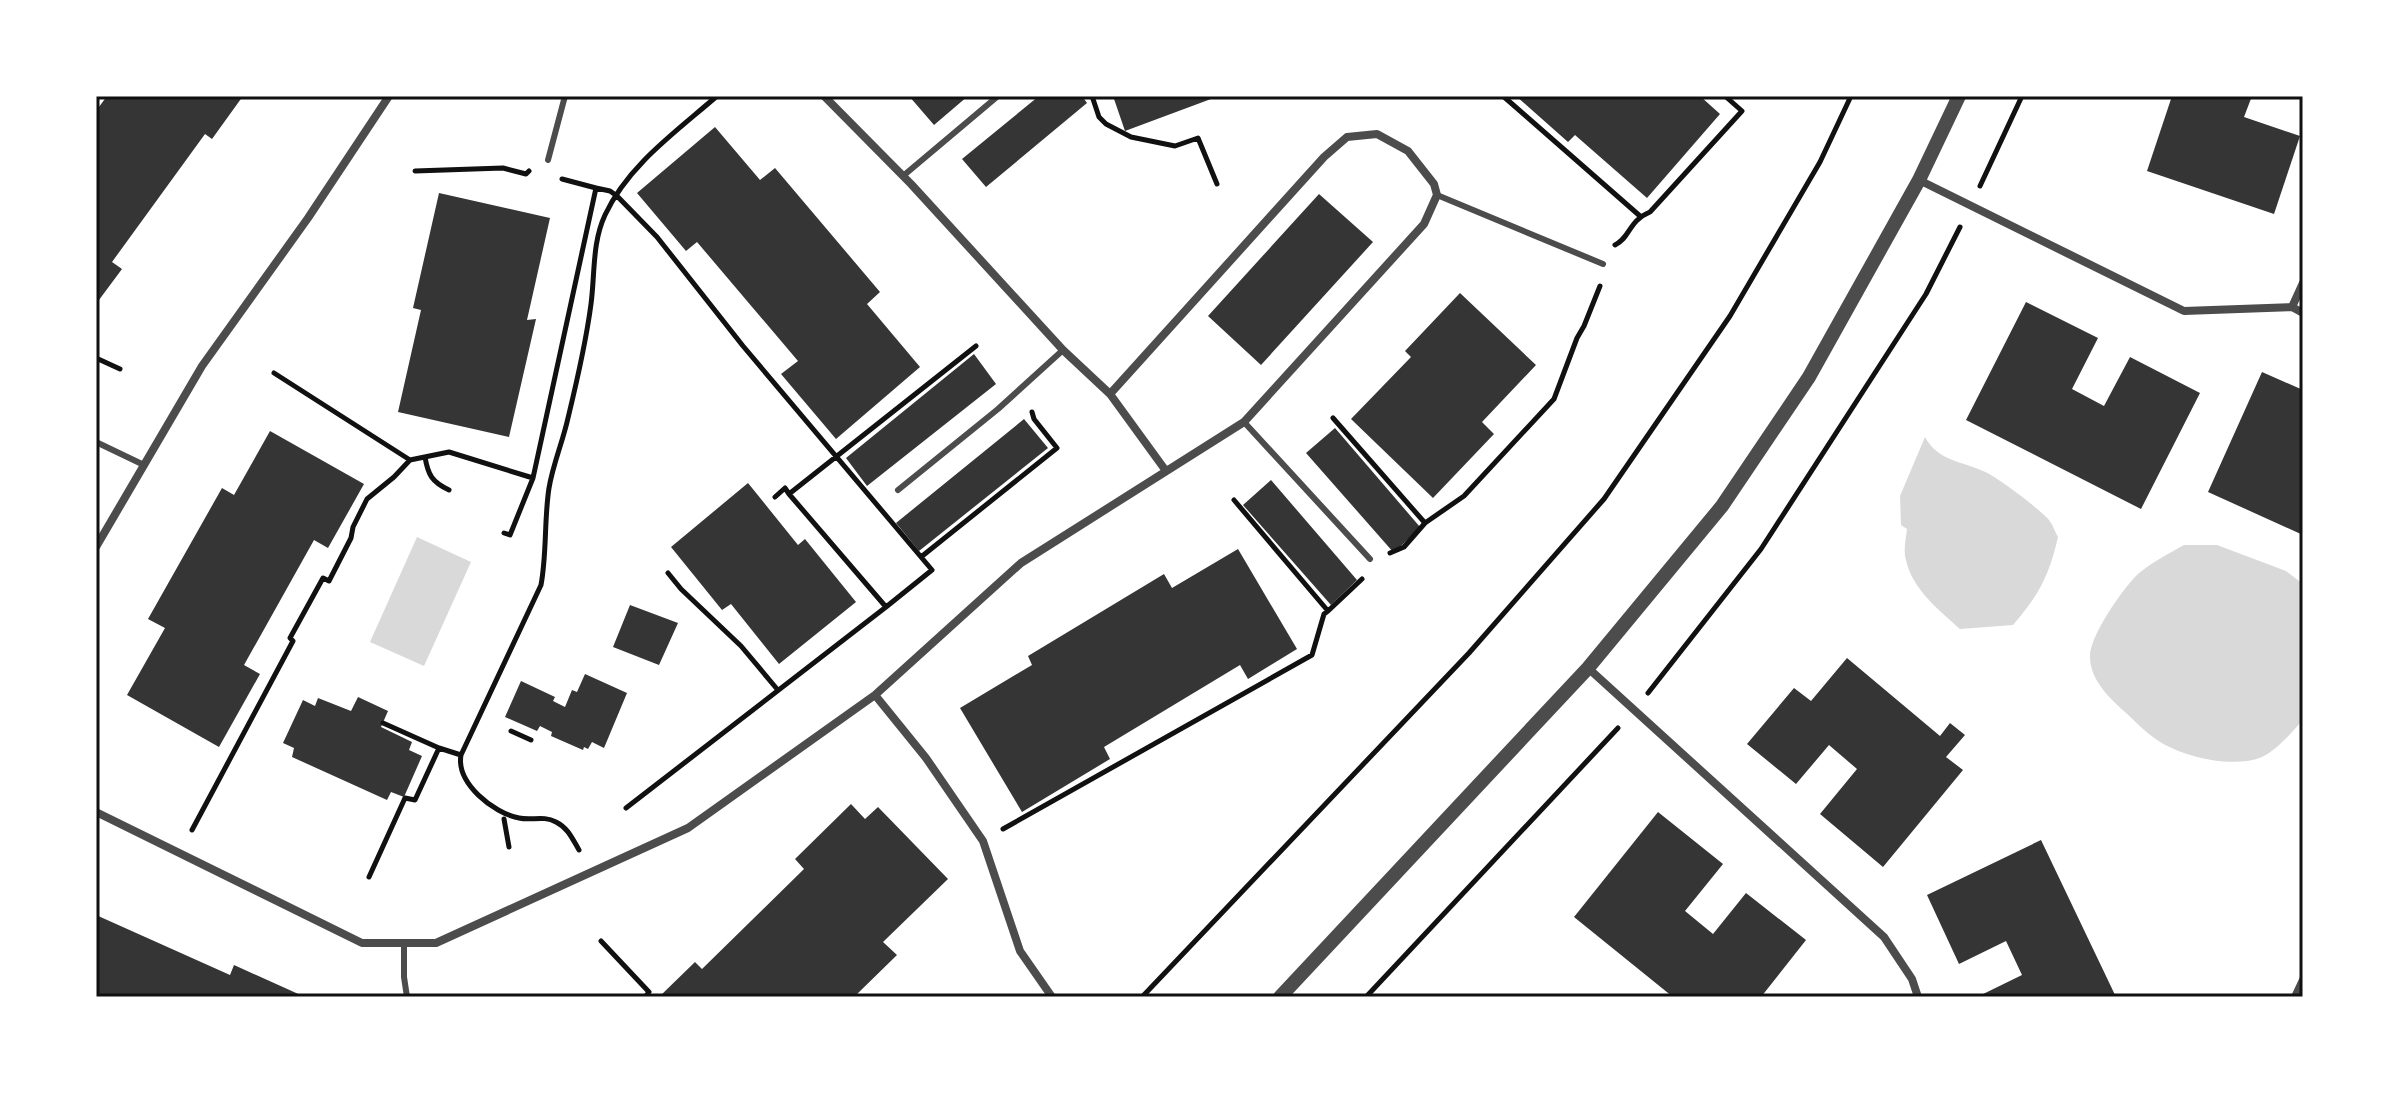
<svg xmlns="http://www.w3.org/2000/svg" width="2399" height="1093" font-family="'Source Sans 3',sans-serif">
  <style>
    .water { fill: #d9d9d9 }
    .building { fill: #353535 }
    .lines { fill: none; stroke-linecap: round; stroke-linejoin: round }
    .path { stroke: #111; stroke-width: 5 }
    .service { stroke: #4c4c4c; stroke-width: 6 }
    .minor { stroke: #4c4c4c; stroke-width: 8 }
    .tertiary { stroke: #4c4c4c; stroke-width: 14 }
    .neatline { fill: none; stroke: #111; stroke-width: 3 }
  </style>
  <rect width="100%" height="100%" fill="#fff"/>
  <!-- water -->
  <path class="water" d="M1925,437C1938,461 1961,461 1983,471C1995,475 2042,511 2049,520C2053,525 2055,532 2058,537C2049,576 2039,595 2013,625L1960,629C1939,610 1912,589 1906,560C1903,551 1906,538 1907,529L1901,525L1900,496Z
    M417,537L471,562L424,666L370,642Z
    M2184,545H2217L2286,571L2303,584V720C2293,731 2276,751 2262,757C2234,769 2182,757 2157,740C2145,732 2135,721 2125,712C2109,698 2090,679 2090,657C2089,637 2123,588 2138,574C2152,562 2168,554 2184,545Z"/>
  <!-- building -->
  <path class="building" d="M107,96H243L212,139L205,134L112,262L122,269L96,304V111Z
    M909,96H968L934,125Z
    M1039,96H1082L1087,103L986,187L962,159Z
    M1113,96H1219L1125,131Z
    M1516,96H1700L1720,114L1647,198L1575,135L1568,142Z
    M2172,96H2252L2244,117L2300,136L2274,214L2147,171Z
    M715,127L760,180L775,168L880,292L867,304L920,367L836,439L781,374L798,361L697,242L686,251L637,193Z
    M439,193L550,218L527,320L536,319L509,437L398,412L421,310L413,308Z
    M1319,194L1373,242L1261,365L1208,316Z
    M1460,293L1536,365L1482,422L1494,434L1433,498L1351,419L1411,357L1405,351Z
    M2026,302L2098,338L2072,389L2104,406L2130,357L2200,393L2141,509L1966,420Z
    M974,354L996,384L867,486L846,458Z
    M2262,372L2303,390V535L2208,492Z
    M1024,419L1048,448L919,551L896,523Z
    M1335,428L1420,527L1394,553L1306,453Z
    M270,431L364,484L328,548L314,540L244,665L260,674L219,747L127,695L165,628L148,619L222,488L234,495Z
    M1271,480L1357,580L1331,605L1243,505Z
    M748,483L798,545L805,539L856,602L779,664L731,604L722,610L671,547Z
    M1238,549L1297,649L1248,679L1240,665L1104,747L1110,759L1022,812L960,708L1032,665L1028,656L1164,574L1172,588Z
    M630,605L678,623L659,665L613,647Z
    M1847,658L1940,736L1950,723L1965,735L1946,757L1963,770L1883,867L1820,814L1857,769L1829,745L1796,784L1747,744L1794,688L1811,701Z
    M585,674L627,693L604,748L592,742L588,749L584,747L583,750L551,736L552,732L540,726L537,731L505,717L521,681L555,697L553,701L565,707L572,690L577,692Z
    M358,697L388,711L381,727L412,742L409,750L422,756L404,797L391,792L387,800L292,757L294,748L283,743L303,700L315,706L318,698L351,711Z
    M851,804L865,819L878,807L948,879L883,942L897,955L854,997H659L695,962L702,969L804,869L795,859Z
    M1658,812L1723,864L1685,911L1713,934L1746,893L1806,940L1761,997H1673L1574,917Z
    M2041,840L2116,997H1977L2022,975L2006,941L1959,964L1927,895Z
    M96,915L230,975L234,965L305,997H96Z"/>
  <g class="lines">
    <!-- path -->
    <path class="path" d="M1092,96L1099,117L1106,124L1131,137L1175,146L1198,138L1217,184
      M1503,96L1640,216
      M415,171L503,168L526,174L529,171
      M562,179L596,188
      M1980,186L2022,96
      M1615,245C1631,237 1628,221 1650,212L1742,111L1725,96
      M96,358L120,369
      M274,373L410,460L449,452L533,478
      M1333,418L1425,523
      M425,457C428,475 432,482 449,490
      M775,497L785,488L789,494
      M504,533L510,535L533,478L596,188L610,191L617,196L657,237L743,346L932,570L886,607
      M1390,553L1404,547L1425,523L1464,496L1554,399L1577,338L1584,326L1600,286
      M921,557L1057,448L1034,419L1032,412
      M668,573L681,589L741,646L777,689
      M1328,611L1362,579
      M1648,693L1761,549L1926,294L1960,227
      M511,731L531,740
      M439,748L461,755
      M626,808L886,607L789,494L976,346
      M504,819L509,847
      M1003,829L1312,655L1324,614L1328,611L1234,500
      M192,830L293,641L290,638L323,578L329,581L351,538L353,527L367,499L394,477L410,460
      M579,850C572,838 568,828 556,822C543,815 532,821 519,818C493,813 456,783 461,755L541,585C547,553 544,520 549,488C553,464 563,441 568,418C577,381 586,342 591,304C595,274 592,243 605,215C628,165 677,131 717,96
      M369,877L405,798L415,800L439,748L383,723
      M601,941L649,992L645,997
      M1142,997L1469,653L1604,499L1730,316L1820,162L1851,96
      M1366,997L1618,728"/>
    <!-- service -->
    <path class="service" d="M548,160L565,96
      M903,176L998,96
      M1437,195L1603,264
      M1244,422L1370,559
      M96,442L144,465
      M898,490L998,409L1063,350
      M404,942V977L407,997"/>
    <!-- minor -->
    <path class="minor" d="M824,96L911,184L1063,350L1110,394L1166,471
      M1919,180L2184,311L2292,307L2303,313
      M2292,307L2303,283
      M96,547L202,366L308,218L389,96
      M1588,668L1884,937L1912,979L1918,997
      M875,695L926,758L983,841L1020,951L1052,997
      M96,812L362,943H436L688,828L875,695L1021,563L1244,422L1424,224L1437,195L1434,184L1408,151L1377,134L1347,137L1324,157L1110,394
      M2295,997L2303,980"/>
    <!-- tertiary -->
    <path class="tertiary" d="M1280,997L1588,668L1722,506L1809,377L1919,180L1959,96"/>
  </g>
  <!-- border -->
  <rect width="2399" height="1093" fill="none" stroke="#ffffff" stroke-width="196"/>
  <rect x="98" y="98" width="2203" height="897" class="neatline"/>
</svg>
